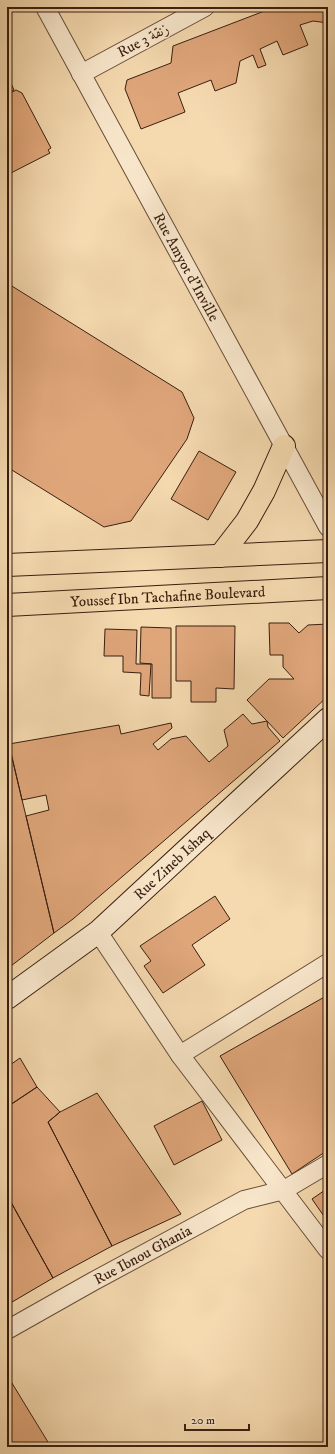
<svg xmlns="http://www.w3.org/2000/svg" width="335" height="1454" font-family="'IM FELL DW Pica',Amiri,serif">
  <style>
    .building { fill: #dfa67a; stroke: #391f10 }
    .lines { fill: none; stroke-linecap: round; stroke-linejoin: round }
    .street-casing { stroke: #684e38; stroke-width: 20 }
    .secondary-casing { stroke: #391f10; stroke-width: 24 }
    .primary-casing { stroke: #391f10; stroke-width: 24 }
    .street { stroke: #f8e6cb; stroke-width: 18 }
    .secondary { stroke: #f8e6cb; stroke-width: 22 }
    .primary { stroke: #f5d9af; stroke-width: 22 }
    .labels { text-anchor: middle; stroke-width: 3; stroke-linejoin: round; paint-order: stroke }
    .street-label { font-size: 15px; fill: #391f10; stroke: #f8e6cb }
  </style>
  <rect width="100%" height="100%" fill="#f5d9af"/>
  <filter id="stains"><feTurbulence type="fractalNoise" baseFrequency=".005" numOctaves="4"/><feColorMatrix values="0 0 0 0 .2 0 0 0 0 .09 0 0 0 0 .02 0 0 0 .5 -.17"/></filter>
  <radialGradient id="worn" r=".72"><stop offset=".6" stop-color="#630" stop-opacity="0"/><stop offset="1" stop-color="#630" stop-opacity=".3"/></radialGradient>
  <!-- building -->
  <path class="building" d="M275,7H328V23L313,21L300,25L308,45L283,55L277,41L260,49L266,65L258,68L253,55L240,61L236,83L215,91L211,80L178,93L185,112L141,129L125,89L127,80L171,63L173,46Z
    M7,74L14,90L7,94Z
    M16,90L22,93L51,148L48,150L50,153L7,175V95Z
    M7,283L182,392L194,418L187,439L131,521L104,527L7,467Z
    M199,451L236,472L208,520L171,499Z
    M269,623H289L299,633L308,625L328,624V696L283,738L247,700L269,679H294L283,667V655H270Z
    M176,626H235L234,689L216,688V702H191V681H176Z
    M141,627L171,628V698H152V664L140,663Z
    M105,629L137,630L136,664H151L149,696L140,695L141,673L123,672V656H104Z
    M243,714L252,724L267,721L268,727L280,741L73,919L54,933L26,816L49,810L46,795L22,800L9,744L119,725L121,734L171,723L172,728L153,744L158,750L171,739L186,736L209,762L228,746L224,730Z
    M7,737L54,933L7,969Z
    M215,896L230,919L192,945L205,965L163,993L144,966L151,961L140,946Z
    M328,995V1150L292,1174L220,1056Z
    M20,1058L37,1087L7,1107V1067Z
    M37,1087L60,1112L48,1122L112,1246L53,1278L7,1195V1107Z
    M97,1093L181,1214L112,1246L48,1122L60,1112Z
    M202,1101L222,1140L174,1165L154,1126Z
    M328,1188V1222L312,1199Z
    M7,1195L53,1278L7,1305Z
    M7,1375L51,1447H7Z"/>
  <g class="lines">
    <!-- street casing -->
    <g class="street-casing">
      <g id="street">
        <path id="s1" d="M45,7L328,527"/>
        <path d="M81,74L205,7"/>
        <path d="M98,932L180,1055L328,1250"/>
        <path d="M180,1055L328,963"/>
        <path id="s2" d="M7,1330L92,1282L244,1200L284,1190L328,1164"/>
      </g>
    </g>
    <!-- secondary casing -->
    <g class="secondary-casing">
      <g id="secondary">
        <path id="s3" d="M7,998L98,932L328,719"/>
      </g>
    </g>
    <!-- primary casing -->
    <g class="primary-casing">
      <g id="primary">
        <path d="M220,556L247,521L264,491L284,446"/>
        <path d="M7,565L328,551"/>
        <path id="s4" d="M7,605L328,588"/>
      </g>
    </g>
    <!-- street -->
    <use href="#street" class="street"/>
    <!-- secondary -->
    <use href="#secondary" class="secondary"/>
    <!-- primary -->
    <use href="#primary" class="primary"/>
  </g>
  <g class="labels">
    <!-- street labels -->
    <g class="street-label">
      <text transform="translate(143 40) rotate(-28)" y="5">Rue 3 زنقة</text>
      <text dy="5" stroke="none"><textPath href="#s1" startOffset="296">Rue Amyot d'Inville</textPath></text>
      <text dy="5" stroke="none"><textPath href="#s4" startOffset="161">Youssef Ibn Tachafine Boulevard</textPath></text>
      <text dy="5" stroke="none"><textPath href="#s3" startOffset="213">Rue Zineb Ishaq</textPath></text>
      <text dy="5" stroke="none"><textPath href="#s2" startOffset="155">Rue Ibnou Ghania</textPath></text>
    </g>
  </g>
  <!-- margin -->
  <rect width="335" height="1454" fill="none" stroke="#f5d9af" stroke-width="24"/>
  <rect x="8" y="8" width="319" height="1438" fill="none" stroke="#391f10" stroke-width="2"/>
  <rect x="12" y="12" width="311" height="1430" fill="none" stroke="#391f10"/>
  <!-- scale -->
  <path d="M185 1424v6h64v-6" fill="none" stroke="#391f10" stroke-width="2"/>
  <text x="191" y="1424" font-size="12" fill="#391f10" stroke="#f8e6cb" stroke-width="3" paint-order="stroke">20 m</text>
  <rect width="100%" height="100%" filter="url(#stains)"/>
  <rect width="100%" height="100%" fill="url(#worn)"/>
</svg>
